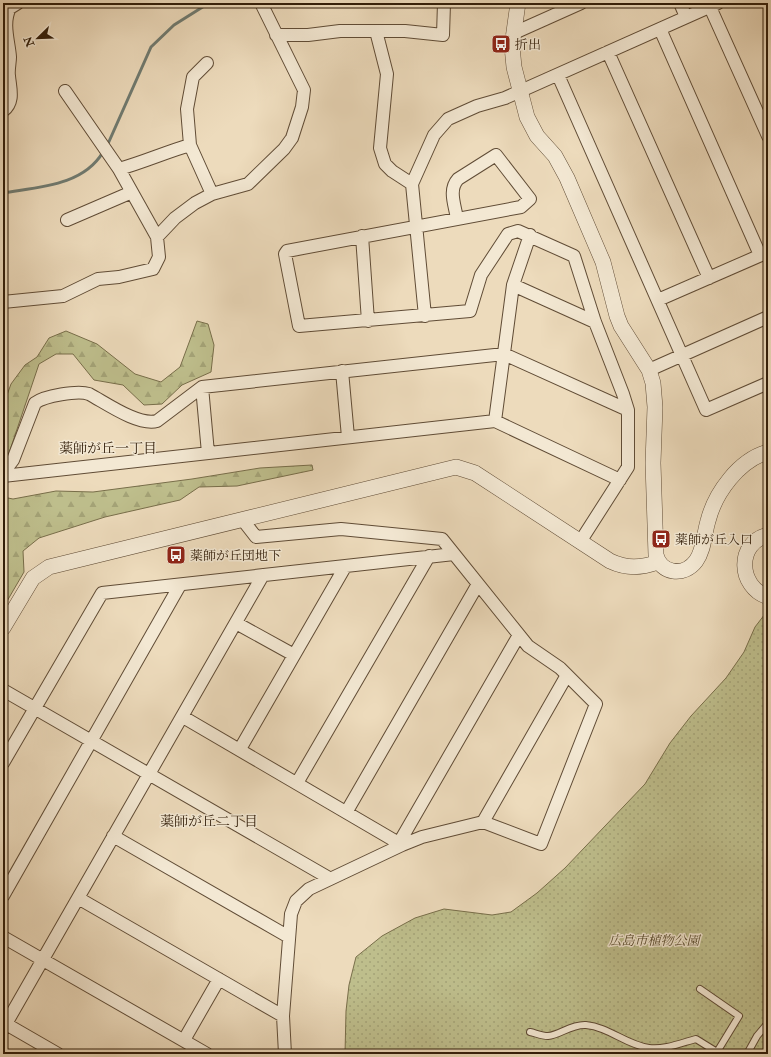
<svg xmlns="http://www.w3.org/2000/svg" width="771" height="1057" font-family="'IM FELL Double Pica','Noto Serif JP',serif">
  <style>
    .forest { fill: url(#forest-firs); stroke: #786e4a }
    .park { fill: url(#park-dots); stroke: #786e4a }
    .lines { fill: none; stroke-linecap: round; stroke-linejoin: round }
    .stream { stroke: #707b71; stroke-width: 3 }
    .service-casing { stroke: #604c36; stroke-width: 8 }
    .minor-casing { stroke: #604c36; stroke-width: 14 }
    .tertiary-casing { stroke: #604c36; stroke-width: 16 }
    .service { stroke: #f3e8d3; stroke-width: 6 }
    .minor { stroke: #f3e8d3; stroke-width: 12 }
    .tertiary { stroke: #f3e8d3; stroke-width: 15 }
    .labels { text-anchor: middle; stroke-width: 3; stroke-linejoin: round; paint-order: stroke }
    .poi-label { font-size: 13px; fill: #311d09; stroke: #f3e8d3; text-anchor: start }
    .park-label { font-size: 13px; font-style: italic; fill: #5b4d30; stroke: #f3e8d3 }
    .neighbourhood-label { font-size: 14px; fill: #311d09; stroke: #f3e8d3 }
  </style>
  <defs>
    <pattern id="forest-firs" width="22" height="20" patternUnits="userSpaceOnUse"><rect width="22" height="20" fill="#bebe8c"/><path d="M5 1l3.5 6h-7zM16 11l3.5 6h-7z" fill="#a4a377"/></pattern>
    <pattern id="park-dots" width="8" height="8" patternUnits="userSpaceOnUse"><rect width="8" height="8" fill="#bebe8c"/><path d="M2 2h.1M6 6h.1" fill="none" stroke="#a4a377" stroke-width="1.8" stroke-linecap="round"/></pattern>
  </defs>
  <rect width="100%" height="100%" fill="#eddbbc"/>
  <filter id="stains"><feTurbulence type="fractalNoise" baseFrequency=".005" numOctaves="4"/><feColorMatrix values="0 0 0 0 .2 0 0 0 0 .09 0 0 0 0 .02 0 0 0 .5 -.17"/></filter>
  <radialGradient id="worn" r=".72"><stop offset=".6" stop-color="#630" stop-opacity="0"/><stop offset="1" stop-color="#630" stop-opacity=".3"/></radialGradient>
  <!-- forest -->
  <path class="forest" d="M197,321L208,324L214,345L211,372L182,385L162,404L144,405L123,385L94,380L73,354H56L39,364L8,456L3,461V406L11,384L25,365L37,357L49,338L66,331L97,344L135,374L161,382L180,367Z
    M312,465L313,470L237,486L199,487L180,500L105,517L39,538L23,551L24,572L3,608V497L13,499L56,491L93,492L192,479L260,468Z"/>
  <!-- park -->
  <path class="park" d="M768,610V1042L760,1054H345L346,1011L349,985L356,957L382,936L415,918L444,909L492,915L511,912L537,893L565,868L645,784L670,743L691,716L726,678L744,652L755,627Z"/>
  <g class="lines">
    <!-- stream -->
    <path class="stream" d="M107,146L151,47L174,25L209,3
      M3,193C38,187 83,186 103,152"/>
    <!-- service casing -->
    <g class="service-casing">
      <path id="service" d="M530,1032C535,1033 542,1036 548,1036C560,1035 571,1024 586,1025C609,1027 626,1045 649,1048C664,1050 681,1043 696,1039L717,1052L739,1016L700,989
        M747,1054L757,1036L768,1023"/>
    </g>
    <!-- minor casing -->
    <g class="minor-casing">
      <path id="minor" d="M680,3L686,17
        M710,7L768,136
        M660,29L760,255
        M376,31L387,74L380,148L385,164L392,171L412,184
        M514,33L581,3
        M276,35H308L340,31H405L443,35L444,3
        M608,52L709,278
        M207,63L193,77L187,109L190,145L212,194
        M558,75L706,410L768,383
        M3,111C15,102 10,88 9,76C8,70 10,63 10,57C9,42 2,23 10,8L18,3
        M119,169C144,162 166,152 190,145
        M457,219C455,205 448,190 458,179L496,155L530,199L521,207L287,251L285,254L299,326L470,311L481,275L508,234L518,231L574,256L595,322L623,394L628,410V467L580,542
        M67,220L132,192
        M530,235L513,285L495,421L620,480
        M362,236L368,321
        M157,237L175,218L195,203L212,194L248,184L284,149L292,138L302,107L304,90L261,3
        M513,285L595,322
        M658,300L768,252
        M3,302L63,296L98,279L119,277L153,269L159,257L157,237L119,169L65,91
        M425,316L412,184L434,135L448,119L477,106L505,98L718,3
        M649,370L768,317
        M342,371L348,437
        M202,387L208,453
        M3,473L13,460L35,403C44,396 78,390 89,394C106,403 138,426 157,421L202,387L504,354L628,410
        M3,476L495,421
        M236,623L294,655
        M3,690L329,878
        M183,717L402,845L422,837L483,822L541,844L596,704L560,668L528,646L442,539L341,529L256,537L242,519
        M240,749L345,567
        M3,763L102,593L454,554
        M297,783L429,556
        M347,811L478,584
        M483,822L567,675
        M113,836L289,937
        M399,843L519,635
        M3,896L180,585
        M78,898L283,1016
        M3,937L207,1054
        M6,1024L58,1054
        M3,1029L263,575
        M184,1040L219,979
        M285,1054L283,1016L291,914L296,901L309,889L402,845"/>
    </g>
    <!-- tertiary casing -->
    <g class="tertiary-casing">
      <path id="tertiary" d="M518,3L512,46L514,67L527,117L537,136L555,156L567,178L603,262L617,316L621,326L649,370L653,383L655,407L653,463L656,555C661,574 684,577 696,561C704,550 704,534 708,521C715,493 739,460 768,452
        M768,535C736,543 738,587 768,597
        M3,628L33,578L49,567L456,467L475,473L610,561C627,569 641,568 658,562"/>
    </g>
    <!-- service -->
    <use href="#service" class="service"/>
    <!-- minor -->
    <use href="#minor" class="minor"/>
    <!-- tertiary -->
    <use href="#tertiary" class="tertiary"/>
  </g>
  <!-- icons -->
  <defs>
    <g id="bus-square" transform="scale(1)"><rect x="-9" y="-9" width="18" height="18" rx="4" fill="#8f2418" stroke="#f3e8d3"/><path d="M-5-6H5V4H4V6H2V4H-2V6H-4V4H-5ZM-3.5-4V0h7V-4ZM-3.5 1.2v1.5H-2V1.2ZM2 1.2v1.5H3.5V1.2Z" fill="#fff"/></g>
  </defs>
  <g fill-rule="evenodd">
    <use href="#bus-square" x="501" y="44"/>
    <use href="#bus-square" x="661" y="539"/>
    <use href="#bus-square" x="176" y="555"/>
  </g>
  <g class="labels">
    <!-- poi labels -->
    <g class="poi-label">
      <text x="515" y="49">折出</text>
      <text x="675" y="544">薬師が丘入口</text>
      <text x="190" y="560">薬師が丘団地下</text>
    </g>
    <!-- park labels -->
    <g class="park-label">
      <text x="654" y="945">広島市植物公園</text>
    </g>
    <!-- neighbourhood labels -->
    <g class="neighbourhood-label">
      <text x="108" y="453">薬師が丘一丁目</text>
      <text x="209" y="826">薬師が丘二丁目</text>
    </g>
  </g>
  <!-- margin -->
  <rect width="771" height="1057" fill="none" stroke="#eddbbc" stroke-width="16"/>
  <rect x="4" y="4" width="763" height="1049" fill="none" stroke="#311d09" stroke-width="2"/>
  <rect x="8" y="8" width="755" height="1041" fill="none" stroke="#311d09"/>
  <!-- north arrow -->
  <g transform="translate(38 38) rotate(247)" stroke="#f3e8d3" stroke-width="3" paint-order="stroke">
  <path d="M0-3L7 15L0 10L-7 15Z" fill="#311d09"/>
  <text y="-6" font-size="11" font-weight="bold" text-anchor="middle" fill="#311d09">N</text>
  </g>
  <rect width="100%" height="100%" filter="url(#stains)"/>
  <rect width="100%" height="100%" fill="url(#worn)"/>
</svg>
